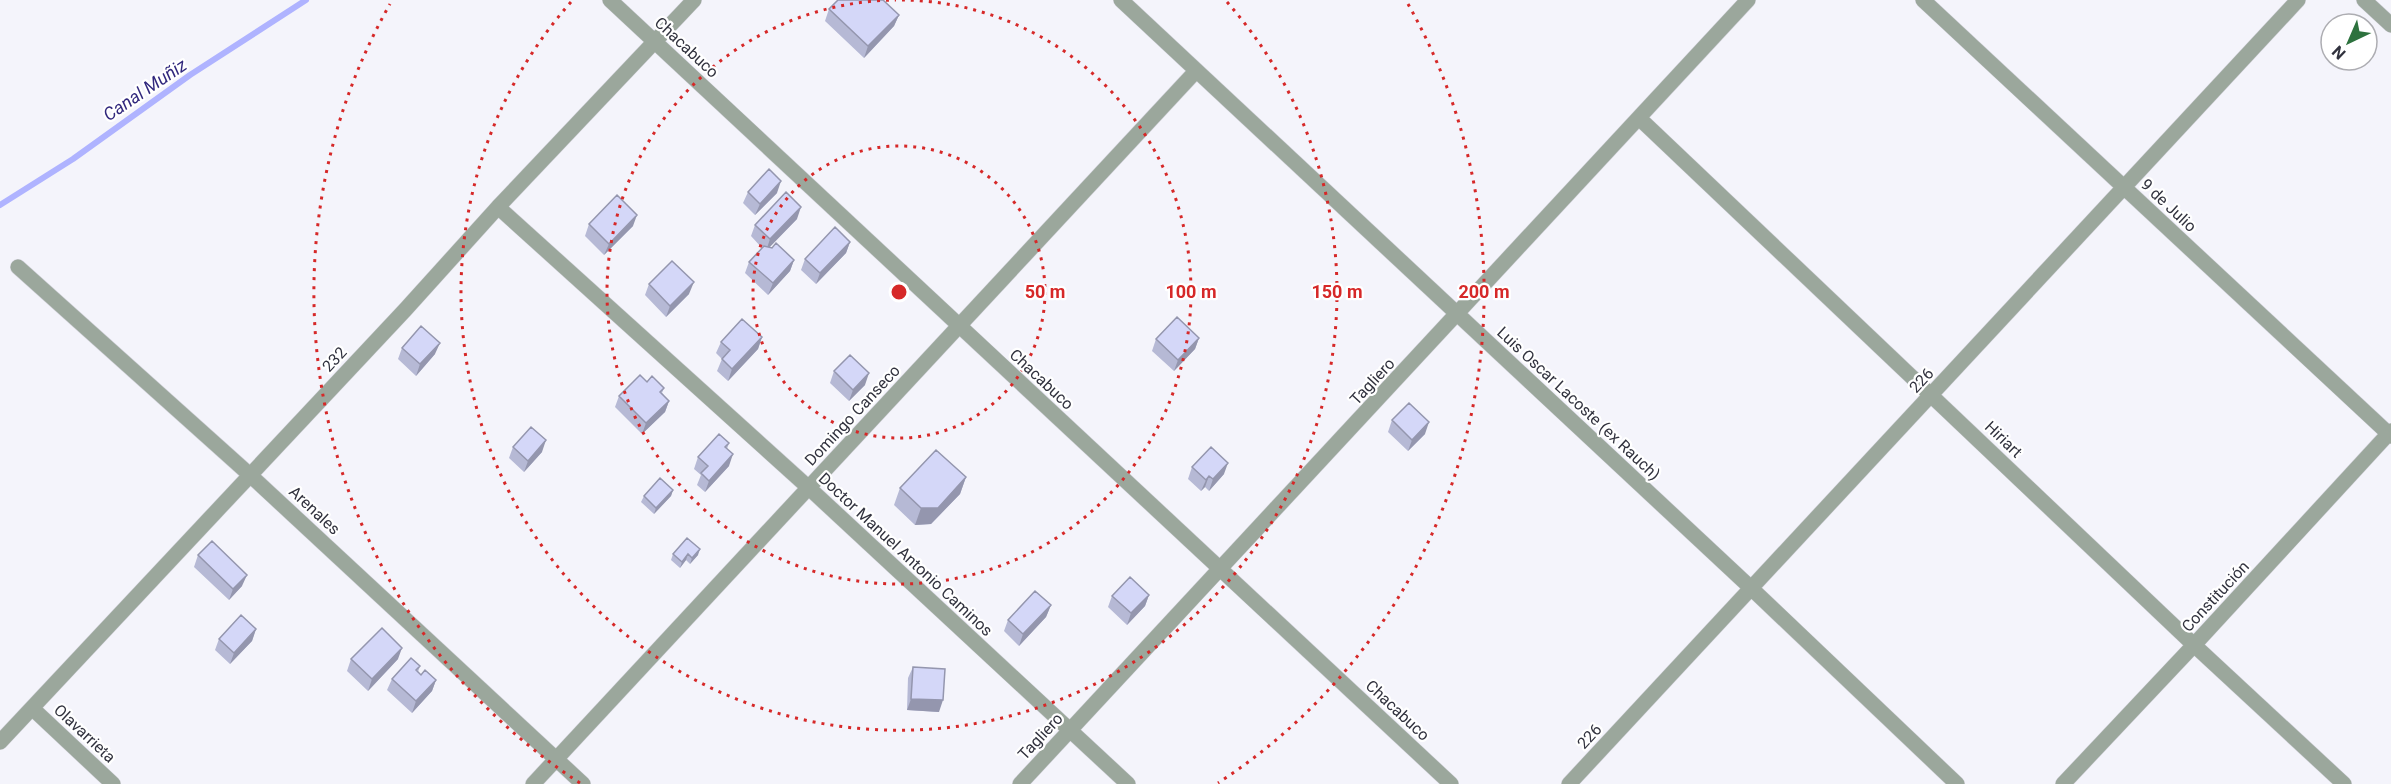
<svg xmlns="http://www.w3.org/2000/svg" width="2391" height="784" font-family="Roboto,sans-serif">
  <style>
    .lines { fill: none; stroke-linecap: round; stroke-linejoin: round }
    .stream { stroke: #afb3ff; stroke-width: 6 }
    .minor-casing { stroke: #d1d1d9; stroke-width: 16 }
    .minor { stroke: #9ba79c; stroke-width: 15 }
    .wall { fill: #b6b9d5 }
    .shaded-wall { fill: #9496ae }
    .building { fill: #d4d7f8; stroke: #9496ae; stroke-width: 1.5 }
    .ring { fill: none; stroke: #d62828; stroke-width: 3; stroke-dasharray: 3 6 }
    .labels { text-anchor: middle; stroke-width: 4.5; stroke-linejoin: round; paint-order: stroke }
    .street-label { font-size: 16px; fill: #31323e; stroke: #fff }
    .water-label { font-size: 18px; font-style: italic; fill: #31287d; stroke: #fff }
    .centre { fill: #d62828; stroke: #fff; stroke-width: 3 }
    .ring-label { font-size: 18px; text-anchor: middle; font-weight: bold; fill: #d62828; stroke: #fff; stroke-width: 4.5; stroke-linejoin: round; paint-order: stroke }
  </style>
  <rect width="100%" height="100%" fill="#f4f4fb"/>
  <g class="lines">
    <!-- stream -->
    <path class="stream" d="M0,205L73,159L190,75L306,0"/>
    <!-- minor casing -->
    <g class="minor-casing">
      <path id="minor" d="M610,0L1451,784
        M1121,0L1751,588L1957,784
        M1923,0L2391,436
        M2364,0L2391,25
        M1639,118L2194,645L2344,784
        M498,207L809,488L1128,784
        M18,267L250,475L583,784
        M32,708L113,784
        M0,742L405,310L498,207L694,0
        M533,784L1196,71
        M1020,784L1748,0
        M1569,784L2298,0
        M2063,784L2194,645L2391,431"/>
    </g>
    <!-- minor -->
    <use href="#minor" class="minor"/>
  </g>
  <!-- wall -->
  <path class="wall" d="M829,9L899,15L894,26L864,58L825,21Z
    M748,192L777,193L755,215L743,203Z
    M797,219L769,247L794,260L790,271L768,295L745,273L749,262L762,248L751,236L755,225Z
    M589,224L633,226L604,255L585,236Z
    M850,242L846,253L816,284L801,270L805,259Z
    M649,284L689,294L666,317L645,295Z
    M762,337L758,349L728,381L717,371L722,359L716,353L721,342Z
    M1199,338L1195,349L1174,371L1152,351L1156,339Z
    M402,348L435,354L416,376L398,359Z
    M834,371L865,385L849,401L830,383Z
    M647,382L664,388L662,393L669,401L665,412L642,434L615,407L619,396Z
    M1392,420L1425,434L1408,451L1388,432Z
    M729,443L727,449L729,466L705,492L697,485L701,475L694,469L698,457Z
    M513,447L542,452L524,472L509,458Z
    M1192,467L1224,474L1209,491L1205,487L1201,491L1188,479Z
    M966,477L960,494L931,524L915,525L894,505L900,488Z
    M673,490L671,496L654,514L641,502L644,496Z
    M673,554L698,555L690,564L686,560L680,568L671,560Z
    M198,555L242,586L229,600L194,567Z
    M1149,595L1145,606L1127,625L1108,607L1112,596Z
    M1051,605L1046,617L1019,646L1004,631L1008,620Z
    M256,629L252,641L230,664L215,650L219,639Z
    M351,659H398L368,691L347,671Z
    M420,666L418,672L421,675L436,680L432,691L412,713L387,690L392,679Z
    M913,667L939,712L907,710L908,678Z"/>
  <!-- shaded-wall -->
  <path class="shaded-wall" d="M899,15L894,26L864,58L868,46Z
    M781,181L777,193L755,215L760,204Z
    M801,207L797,219L766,251L770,239Z
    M637,215L633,226L604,255L609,244Z
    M850,242L846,253L816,284L820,273Z
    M794,260L790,271L768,295L773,283Z
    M694,282L689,294L666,317L670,306Z
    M762,337L758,349L728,381L732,369Z
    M1199,338L1195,349L1174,371L1178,360Z
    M440,343L435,354L416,376L420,364Z
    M869,373L865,385L849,401L853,390Z
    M669,401L665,412L642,434L646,423Z
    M1429,422L1425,434L1408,451L1412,440Z
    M546,440L542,452L524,472L528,461Z
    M733,454L729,466L705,492L709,481Z
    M1228,463L1224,474L1209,491L1213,479Z
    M1209,476L1205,487L1201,491L1206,480Z
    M966,477L960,494L931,524L915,525L921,508Z
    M673,490L671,496L654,514L656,508Z
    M700,549L698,555L690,564L692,558Z
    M688,554L686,560L680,568L682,562Z
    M247,575L242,586L229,600L233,589Z
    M1149,595L1145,606L1127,625L1131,613Z
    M1051,605L1046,617L1019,646L1023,634Z
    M256,629L252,641L230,664L234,653Z
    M402,648L398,659L368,691L372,679Z
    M436,680L432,691L412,713L416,701Z
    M911,699L943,700L939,712L907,710Z"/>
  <!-- building -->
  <path class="building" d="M838,0H883L899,15L868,46L829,9Z
    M769,169L781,181L760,204L748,192Z
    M786,192L801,207L770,239L755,225Z
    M617,195L637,215L609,244L589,224Z
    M835,227L850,242L820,273L805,259Z
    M776,243L794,260L773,283L749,262L764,246L772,248Z
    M672,261L694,282L670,306L649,284Z
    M1177,317L1199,338L1178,360L1156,339Z
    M742,319L762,337L732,369L722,359L730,350L721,342Z
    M421,326L440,343L420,364L402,348Z
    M850,355L869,373L853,390L834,371Z
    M640,375L647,382L652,376L664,388L660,392L669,401L646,423L619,396Z
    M1409,403L1429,422L1412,440L1392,420Z
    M531,427L546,440L528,461L513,447Z
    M719,434L729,443L725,447L733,454L709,481L701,473L708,466L698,457Z
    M1211,447L1228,463L1213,479L1209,476L1206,480L1192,467Z
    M936,450L966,477L938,508H921L900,488Z
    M660,478L673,490L656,508L644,496Z
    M687,538L700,549L692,558L688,554L682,562L673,554Z
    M212,541L247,575L233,589L198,555Z
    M1130,577L1149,595L1131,613L1112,596Z
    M1035,591L1051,605L1023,634L1008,620Z
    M241,615L256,629L234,653L219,639Z
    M382,628L402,648L372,679L351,659Z
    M411,658L420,666L416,670L421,675L425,670L436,680L416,701L392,679Z
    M913,667L945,669L943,700L911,699Z"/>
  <!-- distance rings -->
  <g class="ring">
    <circle cx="899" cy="292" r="146"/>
    <path d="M902 0A292 292 0 1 1 896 0"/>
    <path d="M1227 2A438 438 0 1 1 571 2"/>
    <path d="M580 783A585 585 0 0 1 390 4M1408 4A585 585 0 0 1 1218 783"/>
  </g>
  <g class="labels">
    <!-- street labels -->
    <g class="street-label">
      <text transform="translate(687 47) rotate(43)" y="6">Chacabuco</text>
      <text transform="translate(2169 205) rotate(43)" y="6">9 de Julio</text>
      <text transform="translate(334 359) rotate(-47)" y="6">232</text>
      <text transform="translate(1042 379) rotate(43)" y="6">Chacabuco</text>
      <text transform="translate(1921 380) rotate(-47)" y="6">226</text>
      <text transform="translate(1372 381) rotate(-47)" y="6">Tagliero</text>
      <text transform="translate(1579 403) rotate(43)" y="6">Luis Oscar Lacoste (ex Rauch)</text>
      <text transform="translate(852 415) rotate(-47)" y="6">Domingo Canseco</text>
      <text transform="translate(2004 439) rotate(44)" y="6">Hiriart</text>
      <text transform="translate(315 510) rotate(43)" y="6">Arenales</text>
      <text transform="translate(906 554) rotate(43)" y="6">Doctor Manuel Antonio Caminos</text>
      <text transform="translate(2215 596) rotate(-47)" y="6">Constitución</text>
      <text transform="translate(1398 710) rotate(43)" y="6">Chacabuco</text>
      <text transform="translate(85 733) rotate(43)" y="6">Olavarrieta</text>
      <text transform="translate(1040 736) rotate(-47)" y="6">Tagliero</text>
      <text transform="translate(1589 736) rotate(-47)" y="6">226</text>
    </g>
    <!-- water labels -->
    <g class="water-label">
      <text transform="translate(145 90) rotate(-34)" y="6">Canal Muñiz</text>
    </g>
  </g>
  <circle cx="899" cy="292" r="9" class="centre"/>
  <g class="ring-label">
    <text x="1045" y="298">50 m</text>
    <text x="1191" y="298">100 m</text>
    <text x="1337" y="298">150 m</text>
    <text x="1484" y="298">200 m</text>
  </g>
  <!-- north arrow -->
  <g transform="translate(2349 42) rotate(224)"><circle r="28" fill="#ffffff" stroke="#adadb2" stroke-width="1.5"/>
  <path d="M0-4.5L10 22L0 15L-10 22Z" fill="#2d723e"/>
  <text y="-9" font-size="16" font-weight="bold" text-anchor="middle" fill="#31323e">N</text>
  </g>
</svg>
